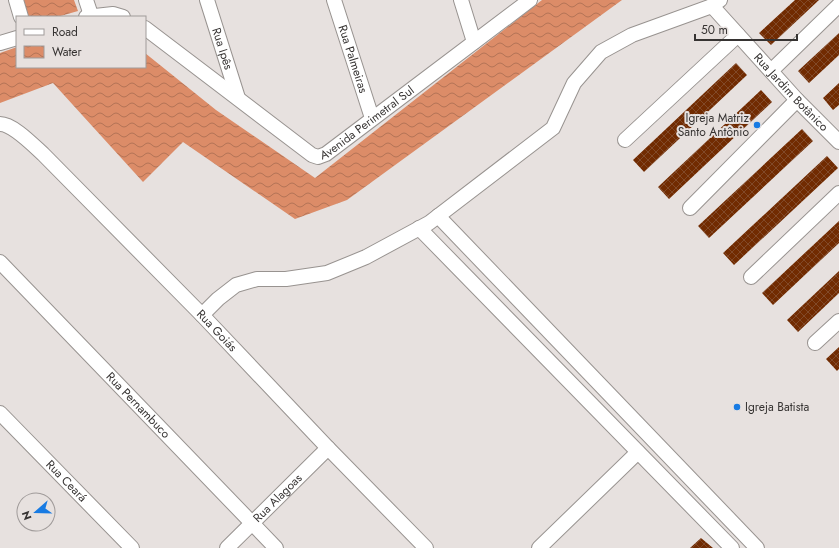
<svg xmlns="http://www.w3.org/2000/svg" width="839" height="548" font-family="Jost,sans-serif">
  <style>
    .water { fill: url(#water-waves) }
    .building { fill: url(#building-cross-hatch) }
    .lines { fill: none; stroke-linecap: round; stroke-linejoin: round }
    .minor-casing { stroke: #989390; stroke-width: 16 }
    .minor { stroke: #fff; stroke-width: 14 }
    .poi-dot { fill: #187be3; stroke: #e7e1df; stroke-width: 1.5 }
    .labels { text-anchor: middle; stroke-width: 4; stroke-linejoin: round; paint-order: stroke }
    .street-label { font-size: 12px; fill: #363332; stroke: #e7e1df }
    .poi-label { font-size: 12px; fill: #363332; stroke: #e7e1df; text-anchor: end }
  </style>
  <defs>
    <pattern id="water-waves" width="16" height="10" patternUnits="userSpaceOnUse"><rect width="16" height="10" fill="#dc8c68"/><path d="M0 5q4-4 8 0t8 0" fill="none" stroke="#b37356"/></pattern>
    <pattern id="building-cross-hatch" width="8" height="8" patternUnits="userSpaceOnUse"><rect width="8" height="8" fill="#712b01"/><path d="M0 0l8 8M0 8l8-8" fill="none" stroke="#814928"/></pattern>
  </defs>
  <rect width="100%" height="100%" fill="#e7e1df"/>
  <!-- water -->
  <path class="water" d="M23,0H74L78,11L57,17H29Z
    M542,0H622L347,200L295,219L183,142L143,182L53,83L0,103V53L17,47V67H145V53L216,110L315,178Z"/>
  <!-- building -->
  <path class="building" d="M795,0H819L771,45L759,33Z
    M839,33V55L809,83L798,71Z
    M736,63L747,75L644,172L633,160Z
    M839,83V105L833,110L823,98Z
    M761,90L772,102L669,199L658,187Z
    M802,129L813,141L709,238L698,226Z
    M827,156L838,168L734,265L723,253Z
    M839,221V243L773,305L762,293Z
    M839,271V293L798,332L787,320Z
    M839,347V369L837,371L826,359Z
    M701,538L713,548H690Z"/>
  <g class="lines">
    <!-- minor casing -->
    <g class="minor-casing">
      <g id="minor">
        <path d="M16,0L21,17"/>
        <path d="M86,0L91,15"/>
        <path id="s1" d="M207,0L238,98"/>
        <path id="s2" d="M334,0L372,118"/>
        <path d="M461,0L474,42"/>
        <path id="s3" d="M712,6L797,100L839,142"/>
        <path d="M86,17L113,14L123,17"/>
        <path id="s4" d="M145,28L312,155L318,157L326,154L530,0"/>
        <path d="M0,43L17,38"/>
        <path d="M771,71L839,5"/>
        <path id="s5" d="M0,124C13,124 33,145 43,154L202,315L328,448L426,548"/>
        <path d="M625,140L738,35"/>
        <path d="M690,208L797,100"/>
        <path d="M438,216L757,548"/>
        <path d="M419,228L732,548"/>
        <path id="s6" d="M0,262L276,548"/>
        <path d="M751,277L839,193"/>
        <path d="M202,315L218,299L236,285L257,279H286L327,273L366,257L429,223L553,128L574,83L601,52L632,35L712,6L720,0"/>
        <path d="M815,343L839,321"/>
        <path id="s7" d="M0,413L132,548"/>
        <path id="s8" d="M227,548L328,448"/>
        <path d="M539,548L638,452"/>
      </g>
    </g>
    <!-- minor -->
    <use href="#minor" class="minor"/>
  </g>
  <!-- markers -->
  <g class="poi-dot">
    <circle cx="757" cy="125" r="4"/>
    <circle cx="737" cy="407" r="4"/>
  </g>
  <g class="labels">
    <!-- street labels -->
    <g class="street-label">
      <text dy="4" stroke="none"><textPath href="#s1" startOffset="51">Rua Ipês</textPath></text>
      <text dy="4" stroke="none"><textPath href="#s2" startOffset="62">Rua Palmeiras</textPath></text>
      <text dy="4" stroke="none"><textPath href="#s3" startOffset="117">Rua Jardim Botânico</textPath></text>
      <text dy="4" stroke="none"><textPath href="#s4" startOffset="276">Avenida Perimetral Sul</textPath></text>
      <text dy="4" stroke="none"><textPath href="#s5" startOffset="301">Rua Goiás</textPath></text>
      <text dy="4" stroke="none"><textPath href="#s6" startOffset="199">Rua Pernambuco</textPath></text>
      <text dy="4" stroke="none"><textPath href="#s7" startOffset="95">Rua Ceará</textPath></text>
      <text dy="4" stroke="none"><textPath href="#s8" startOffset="71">Rua Alagoas</textPath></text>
    </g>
    <!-- poi labels -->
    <g class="poi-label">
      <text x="749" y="122">Igreja Matriz<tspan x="749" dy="14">Santo Antônio</tspan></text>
      <text x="745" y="411" text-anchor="start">Igreja Batista</text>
    </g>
  </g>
  <!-- legend -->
  <rect x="16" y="16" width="130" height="52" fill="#e7e1df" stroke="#a09b9a"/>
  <rect x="24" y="29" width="20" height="6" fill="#ffffff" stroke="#a09b9a"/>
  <text x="52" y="36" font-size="12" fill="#363332">Road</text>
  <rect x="24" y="46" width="20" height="12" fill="url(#water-waves)" stroke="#a09b9a"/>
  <text x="52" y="56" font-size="12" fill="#363332">Water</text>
  <!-- north arrow -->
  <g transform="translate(36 512) rotate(250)"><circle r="19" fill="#e7e1df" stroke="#a09b9a"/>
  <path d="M0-3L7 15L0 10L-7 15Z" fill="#187be3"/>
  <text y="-6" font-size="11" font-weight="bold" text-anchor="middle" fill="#363332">N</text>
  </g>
  <!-- scale -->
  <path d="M695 34v6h102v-6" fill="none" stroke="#363332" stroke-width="2"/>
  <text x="701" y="34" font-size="12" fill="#363332" stroke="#e7e1df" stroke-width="3" paint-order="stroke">50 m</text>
</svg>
